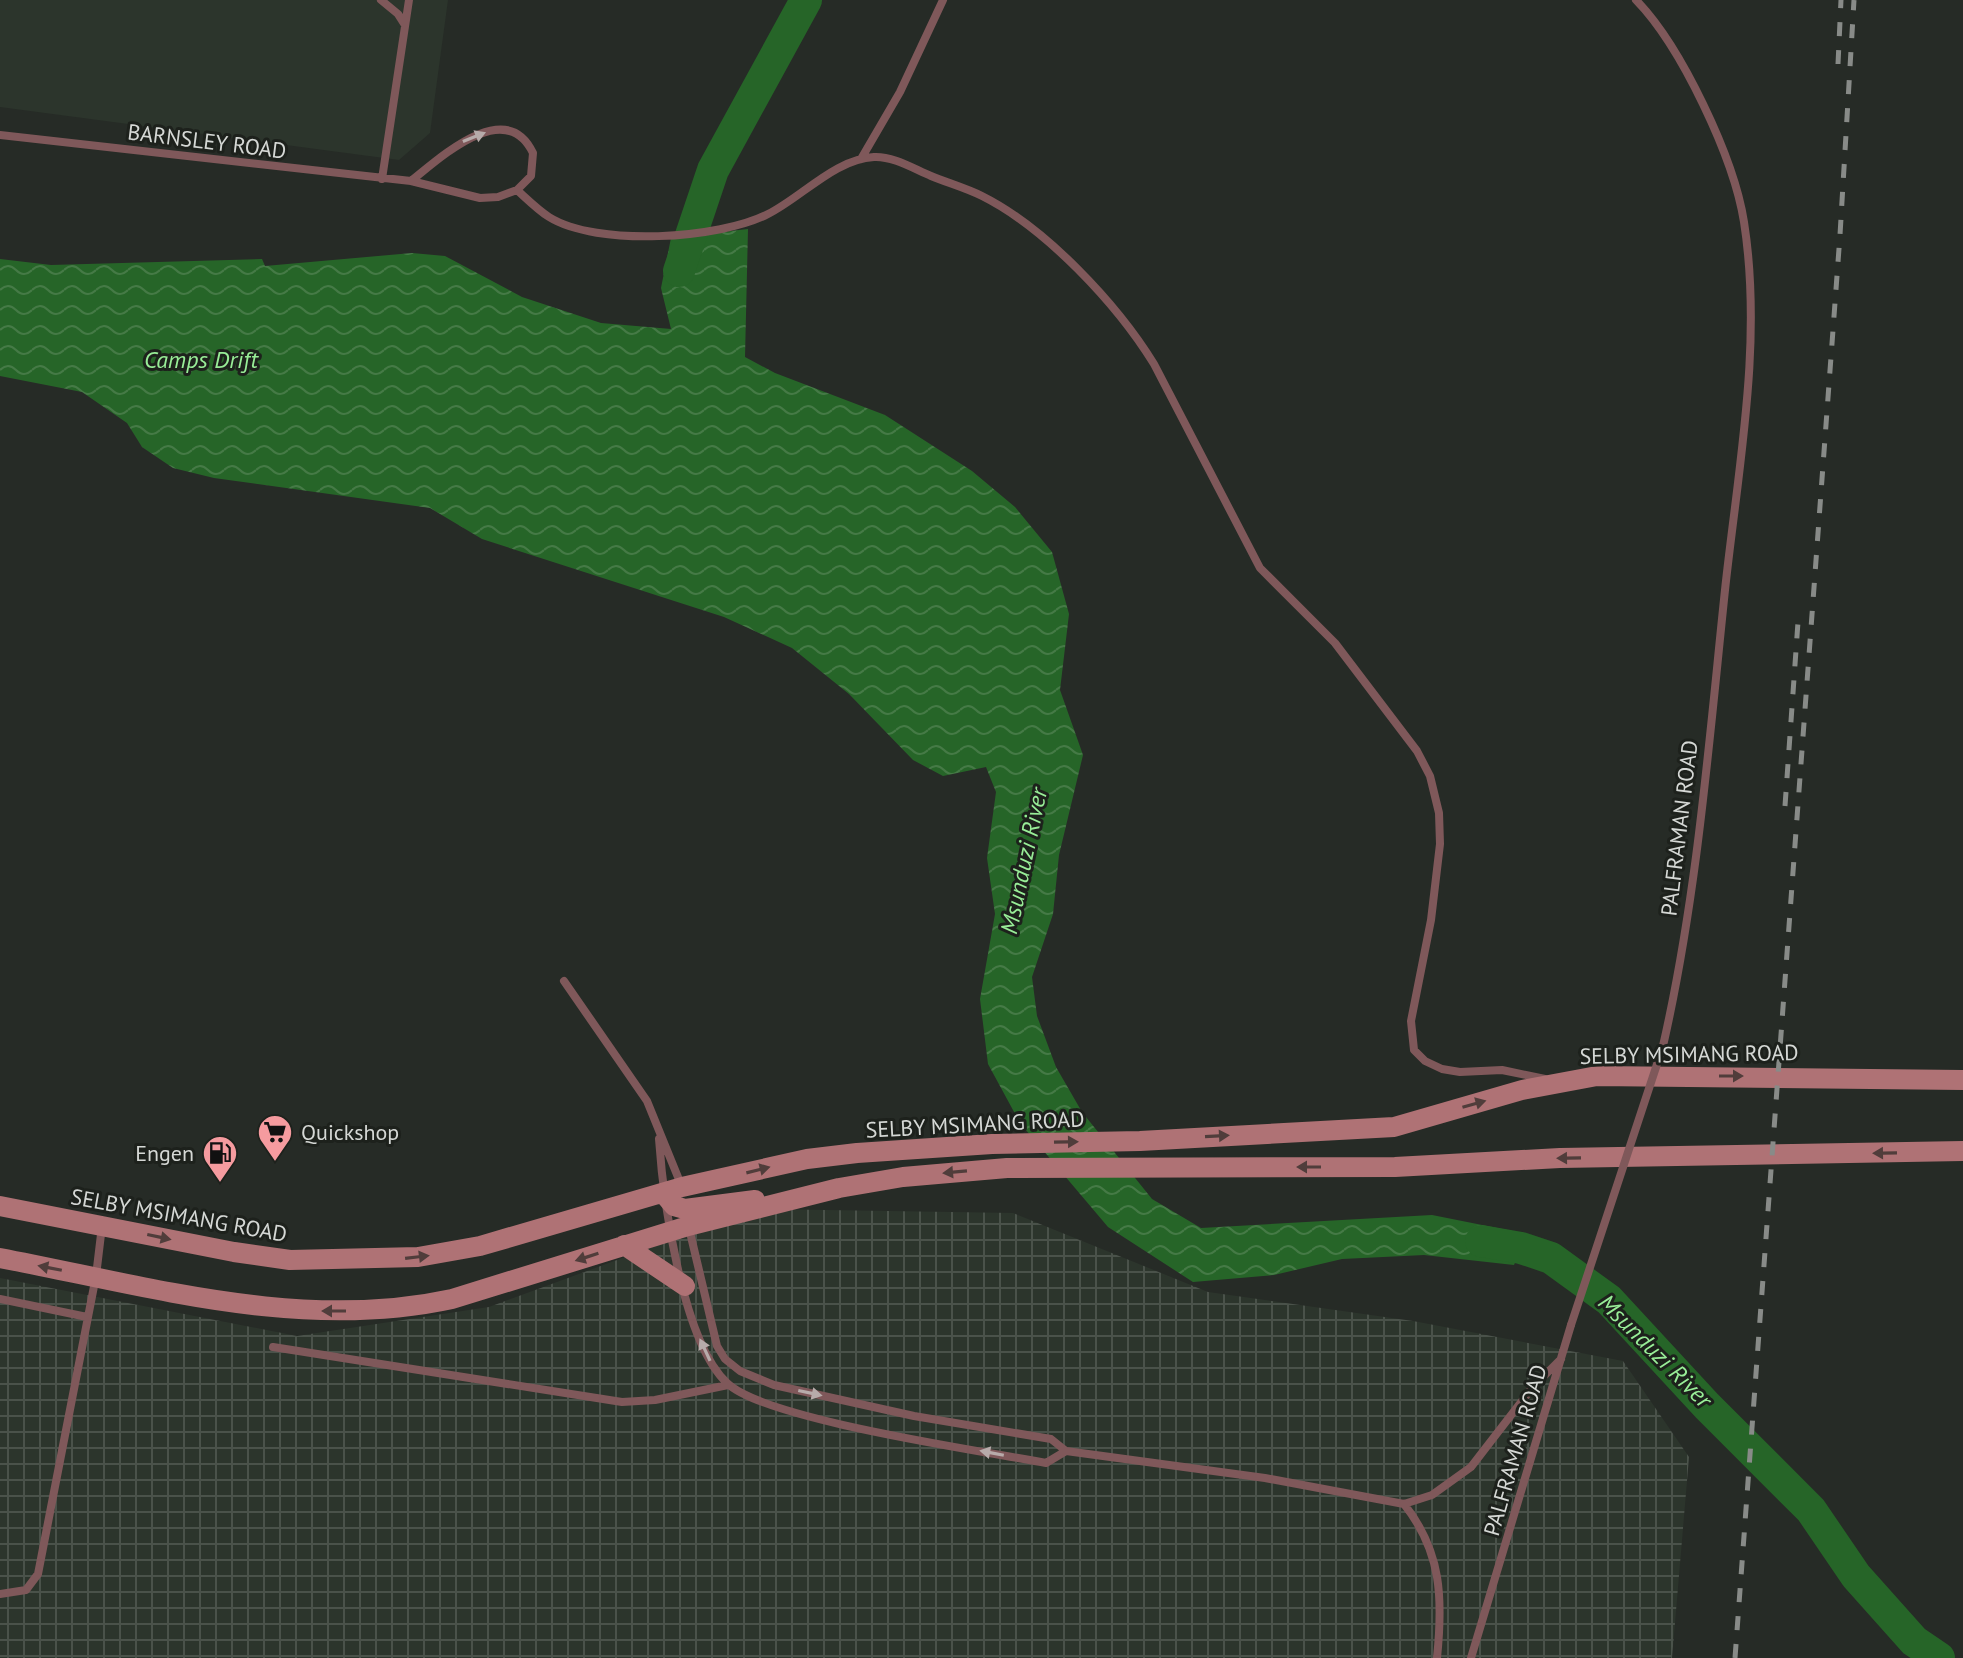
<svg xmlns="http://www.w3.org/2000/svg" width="1963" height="1658" font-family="'PT Sans',sans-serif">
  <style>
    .built { fill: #2c352c }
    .industrial { fill: url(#industrial-grid) }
    .water { fill: url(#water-waves) }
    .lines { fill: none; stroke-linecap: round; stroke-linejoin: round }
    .river { stroke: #266528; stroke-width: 32 }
    .lane { stroke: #7f585a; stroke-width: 8 }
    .secondary { stroke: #af7275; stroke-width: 20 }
    .rail { stroke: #888b88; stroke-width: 5; stroke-dasharray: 14 14; stroke-linecap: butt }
    .lane-bridge { stroke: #7f585a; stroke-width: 8 }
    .oneway { fill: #b7abaa }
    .oneway2 { fill: #503d3b }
    .labels { text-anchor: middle; stroke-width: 6; stroke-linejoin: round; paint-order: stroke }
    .street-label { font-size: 22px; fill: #d5d8d5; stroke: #1d211c }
    .poi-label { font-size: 22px; fill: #d5d8d5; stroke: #1d211c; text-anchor: start }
    .water-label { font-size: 24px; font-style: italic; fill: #98ed97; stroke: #1d211c }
  </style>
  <defs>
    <pattern id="industrial-grid" width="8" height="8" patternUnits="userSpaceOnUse" patternTransform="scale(2)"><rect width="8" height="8" fill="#2c352c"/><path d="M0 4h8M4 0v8" fill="none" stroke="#4a524a"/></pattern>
    <pattern id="water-waves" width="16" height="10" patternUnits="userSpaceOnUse" patternTransform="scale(2)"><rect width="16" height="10" fill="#266528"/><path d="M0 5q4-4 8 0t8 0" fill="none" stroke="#457a46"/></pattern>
  </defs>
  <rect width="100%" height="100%" fill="#262b26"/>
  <!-- built -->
  <path class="built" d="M0,0H448L430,133L399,160L0,107Z"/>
  <!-- industrial -->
  <path class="industrial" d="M756,1209L1013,1213L1208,1292L1413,1321L1623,1361L1689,1457L1672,1658H0V1278L297,1336L489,1307Z"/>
  <!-- water -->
  <path class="water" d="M748,229L745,357L775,373L885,415L972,471L1015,507L1052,552L1069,614L1060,690L1083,755L1059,855L1053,914L1032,977L1037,1016L1056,1067L1082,1112L1152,1199L1201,1228L1432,1215L1527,1234L1514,1265L1424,1255L1342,1259L1274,1275L1193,1282L1108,1227L1020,1123L988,1064L980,999L995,914L987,858L996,792L986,767L943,776L913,760L849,694L792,648L724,617L482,539L430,508L214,478L173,468L142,447L127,423L82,392L0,376V259L51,265L262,259L265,266L412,253L445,256L522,297L601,323L671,329L661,288L671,238Z"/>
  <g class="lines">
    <!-- river -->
    <path class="river" d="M679,271L713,170L806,0
      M1481,1241L1521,1248L1551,1258L1609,1300L1707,1406L1811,1510L1856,1576L1914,1641L1939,1658"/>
    <!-- lane -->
    <path class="lane" d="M381,0L398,14L405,25
      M1636,0C1681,46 1734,158 1744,222C1763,343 1738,469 1725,590C1709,742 1697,897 1663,1046
      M0,135L411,181L480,198L498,197L517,190L531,176L533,153C506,96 440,158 411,181
      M861,159L900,92L943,0
      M382,179L409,0
      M517,190C527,199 538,210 549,217C597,247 720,239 768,214C802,197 835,159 874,157C893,156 914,169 931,176C948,183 966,188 982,196C1046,228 1117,304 1154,364L1260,568L1335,643L1417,751L1430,776L1439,813L1440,844L1431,920L1411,1021L1414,1050L1425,1061L1442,1069L1460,1072L1502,1070L1545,1079
      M564,981L647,1101L682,1187
      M659,1139C663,1199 682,1341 727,1383C765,1420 984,1451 1046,1463L1066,1451
      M689,1228L717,1346L725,1359L740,1371L774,1385L914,1416L1051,1439L1066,1451L1265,1478L1404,1504L1432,1495L1471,1467L1532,1388L1561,1359
      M0,1299L87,1317
      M273,1347L622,1402L655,1400L728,1385
      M1404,1504C1442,1552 1443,1599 1437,1658
      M0,1594L26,1590L38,1574L96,1276L102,1226
      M1471,1658L1571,1325"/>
    <!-- secondary -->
    <path class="secondary" d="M663,1193L674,1206L685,1209L755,1200
      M0,1206L234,1252L290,1260L418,1257L480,1246L682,1187L807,1159L857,1153L992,1144L1140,1141L1394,1127L1522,1090L1597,1076L1963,1080
      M624,1245L685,1286
      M0,1258C148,1286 301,1332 452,1299L688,1226L839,1188L903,1177L1007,1168L1395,1167L1560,1158L1963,1151"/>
    <!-- rail -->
    <path class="rail" d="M1838,64L1841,0
      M1785,806L1798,622
      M1735,1658L1840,235L1854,0"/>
    <!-- lane-bridge -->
    <path class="lane-bridge" d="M1571,1325L1663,1046"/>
  </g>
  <!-- one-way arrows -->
  <defs><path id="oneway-solid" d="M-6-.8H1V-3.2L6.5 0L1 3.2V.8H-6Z" transform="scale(2)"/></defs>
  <g class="oneway">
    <use href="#oneway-solid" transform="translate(474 137) rotate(-22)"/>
    <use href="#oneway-solid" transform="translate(705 1350) rotate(-115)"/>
    <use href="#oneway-solid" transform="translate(810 1393) rotate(12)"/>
    <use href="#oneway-solid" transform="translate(992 1453) rotate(-169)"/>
  </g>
  <g class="oneway2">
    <use href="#oneway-solid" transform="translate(1731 1076)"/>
    <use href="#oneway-solid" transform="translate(1474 1104) rotate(-16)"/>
    <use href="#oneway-solid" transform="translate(1217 1136) rotate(-3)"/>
    <use href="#oneway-solid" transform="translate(1066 1142) rotate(-1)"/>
    <use href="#oneway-solid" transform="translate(1885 1153) rotate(179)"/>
    <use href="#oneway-solid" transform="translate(1569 1158) rotate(179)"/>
    <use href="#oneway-solid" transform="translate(1309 1167) rotate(180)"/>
    <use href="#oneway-solid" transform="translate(758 1170) rotate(-14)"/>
    <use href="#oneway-solid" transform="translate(955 1172) rotate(175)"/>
    <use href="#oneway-solid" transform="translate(159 1237) rotate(12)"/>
    <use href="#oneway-solid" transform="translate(417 1257) rotate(-7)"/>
    <use href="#oneway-solid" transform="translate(587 1257) rotate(162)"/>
    <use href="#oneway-solid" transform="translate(50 1268) rotate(-169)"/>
    <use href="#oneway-solid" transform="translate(334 1311) rotate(-180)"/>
  </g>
  <!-- icons -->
  <defs>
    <g id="supermarket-pin" transform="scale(1.8)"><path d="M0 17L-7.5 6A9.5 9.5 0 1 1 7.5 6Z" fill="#f59b9f" stroke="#1d211c"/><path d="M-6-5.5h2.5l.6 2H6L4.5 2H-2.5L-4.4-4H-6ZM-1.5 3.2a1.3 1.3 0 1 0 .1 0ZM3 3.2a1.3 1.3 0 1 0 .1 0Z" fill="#111"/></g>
    <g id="fuel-pin" transform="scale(1.8)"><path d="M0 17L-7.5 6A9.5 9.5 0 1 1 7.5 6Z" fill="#f59b9f" stroke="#1d211c"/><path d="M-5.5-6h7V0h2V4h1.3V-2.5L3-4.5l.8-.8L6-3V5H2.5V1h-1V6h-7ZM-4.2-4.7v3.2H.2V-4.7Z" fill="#111"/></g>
  </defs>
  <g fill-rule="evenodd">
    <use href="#supermarket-pin" x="275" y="1132"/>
    <use href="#fuel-pin" x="220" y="1153"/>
  </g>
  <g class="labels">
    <!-- street labels -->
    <g class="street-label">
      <text transform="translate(207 141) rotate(7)" y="8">BARNSLEY ROAD</text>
      <text transform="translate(1679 828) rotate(-83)" y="8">PALFRAMAN ROAD</text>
      <text transform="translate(1689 1054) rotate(-1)" y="8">SELBY MSIMANG ROAD</text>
      <text transform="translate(975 1124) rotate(-3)" y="8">SELBY MSIMANG ROAD</text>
      <text transform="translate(179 1215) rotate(10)" y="8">SELBY MSIMANG ROAD</text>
      <text transform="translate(1515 1450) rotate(-74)" y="8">PALFRAMAN ROAD</text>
    </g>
    <!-- poi labels -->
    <g class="poi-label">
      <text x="301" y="1140">Quickshop</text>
      <text x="194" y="1161" text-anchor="end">Engen</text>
    </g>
    <!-- water labels -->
    <g class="water-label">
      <text x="201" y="368">Camps Drift</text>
      <text transform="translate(1024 861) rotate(-78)" y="8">Msunduzi River</text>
      <text transform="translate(1655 1351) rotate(45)" y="8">Msunduzi River</text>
    </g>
  </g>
</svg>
